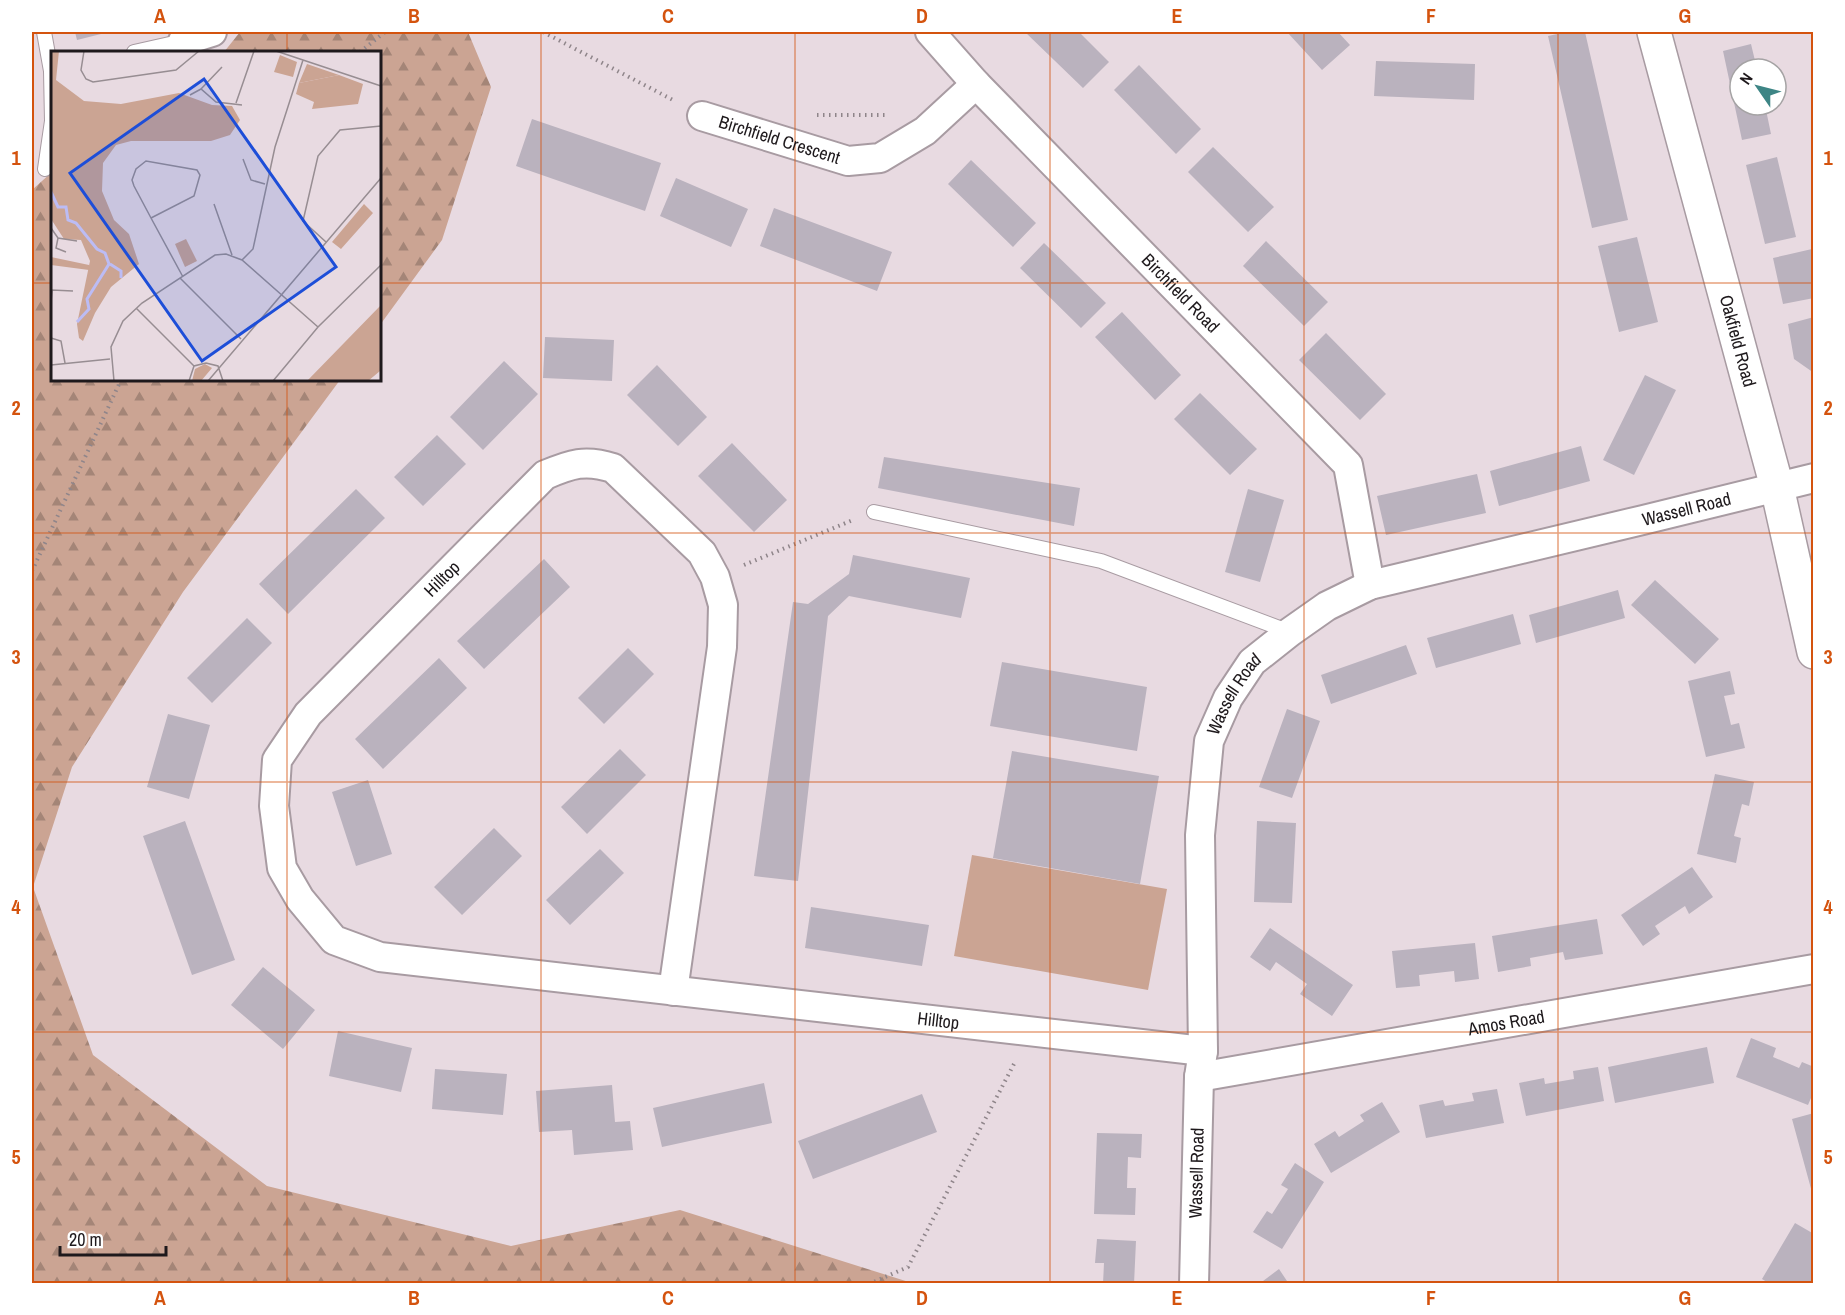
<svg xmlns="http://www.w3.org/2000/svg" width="1845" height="1315" font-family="'Archivo Narrow',sans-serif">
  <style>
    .forest { fill: url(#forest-firs) }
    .pitch { fill: #cba493 }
    .building { fill: #bab2be }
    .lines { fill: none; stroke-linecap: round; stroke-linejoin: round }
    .service-casing { stroke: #a89ba2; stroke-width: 16 }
    .minor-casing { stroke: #a89ba2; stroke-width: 32 }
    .tertiary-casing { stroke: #a89ba2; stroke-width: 36 }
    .path { stroke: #8f858a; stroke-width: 4; stroke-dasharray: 1.5 4.5; stroke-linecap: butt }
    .service { stroke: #fff; stroke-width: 14 }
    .minor { stroke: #fff; stroke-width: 28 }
    .tertiary { stroke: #fff; stroke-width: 33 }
    .grid { fill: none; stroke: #d4530e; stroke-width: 1.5; stroke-opacity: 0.55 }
    .labels { text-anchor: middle; stroke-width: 6; stroke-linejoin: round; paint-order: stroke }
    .street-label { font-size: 18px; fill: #1e191c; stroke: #fff }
    .inset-river { fill: none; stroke: #bcbcf5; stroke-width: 3 }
    .inset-road { fill: none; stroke: #978d92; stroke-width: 1.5 }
    .view { fill: #1d4ed8; fill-opacity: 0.15; stroke: #1d4ed8; stroke-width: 3 }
    .inset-edge { fill: none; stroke: #1e191c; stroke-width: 3 }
    .neatline { fill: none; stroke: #d4530e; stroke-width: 2 }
    .grid-label { font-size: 20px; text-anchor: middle; font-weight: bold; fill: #d4530e }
  </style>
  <defs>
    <pattern id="forest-firs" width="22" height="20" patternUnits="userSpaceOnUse" patternTransform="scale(1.5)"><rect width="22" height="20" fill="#cba493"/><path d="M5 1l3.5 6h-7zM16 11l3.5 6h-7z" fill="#a48577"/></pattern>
  </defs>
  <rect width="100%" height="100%" fill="#e8dae1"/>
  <!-- forest -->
  <path class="forest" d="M240,32H468L491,87L442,240L380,325V52H224Z
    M52,172V380H340L183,592L72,767L33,887L93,1055L267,1186L511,1246L680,1210L912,1283H32V190Z"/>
  <!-- pitch -->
  <path class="pitch" d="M972,855L1167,889L1148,990L954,956Z"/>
  <!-- building -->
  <path class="building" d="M75,32H109L77,40Z
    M1025,32H1079L1109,62L1083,88Z
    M1287,32H1338L1350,45L1322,70Z
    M1567,32H1585L1628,220L1592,228L1548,36Z
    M1751,44L1757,69H1740V105H1765L1771,134L1742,140L1723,51Z
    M1376,61L1475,64L1474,100L1374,96Z
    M1139,65L1201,129L1176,154L1114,90Z
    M532,119L661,163L645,211L516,166Z
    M1213,147L1274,207L1248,232L1188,172Z
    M1777,157L1796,237L1765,244L1746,165Z
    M971,160L1036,223L1013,247L948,184Z
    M676,178L748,209L731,247L660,216Z
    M774,208L892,252L877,291L760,246Z
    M1637,237L1658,322L1619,332L1598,246Z
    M1266,241L1328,302L1304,326L1243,266Z
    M1044,243L1106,303L1081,328L1020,268Z
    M1812,249L1814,258V298L1783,304L1773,258Z
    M1122,312L1181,375L1155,400L1095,337Z
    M1814,317V373L1794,359L1788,324Z
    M1326,333L1386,394L1360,420L1299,360Z
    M545,337L614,340L612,381L543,378Z
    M504,361L538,394L483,450L450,417Z
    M657,365L707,417L678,446L627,395Z
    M1645,375L1676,390L1634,475L1603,460Z
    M1200,393L1257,449L1230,475L1174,419Z
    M437,435L466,464L423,506L394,477Z
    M732,443L787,500L754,532L698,476Z
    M1581,446L1590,481L1499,506L1490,471Z
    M884,457L1080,488L1074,526L878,488Z
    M1477,474L1486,513L1386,535L1377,496Z
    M356,489L385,518L288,614L259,584Z
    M1248,489L1284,500L1260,582L1225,572Z
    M853,555L970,578L961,618L849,596L828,616L798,881L754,876L793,602L808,604L849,574Z
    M544,559L570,587L484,669L457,641Z
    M1655,580L1719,639L1695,664L1631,605Z
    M1618,590L1625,618L1536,643L1529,615Z
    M1513,614L1521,644L1436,668L1427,638Z
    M247,618L272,643L212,703L187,678Z
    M1406,645L1417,674L1331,704L1321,675Z
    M628,648L654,674L604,724L578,698Z
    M439,658L467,688L383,769L355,739Z
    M1002,662L1147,687L1137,751L990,726Z
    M1730,671L1735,694L1724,696L1731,725L1739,723L1745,748L1706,757L1688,681Z
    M1287,709L1320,721L1292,798L1259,787Z
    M168,714L210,725L189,799L147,787Z
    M620,749L646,775L587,834L561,807Z
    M1012,751L1159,776L1140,884L993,858Z
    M1715,774L1754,782L1749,806L1742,804L1734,836L1741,838L1736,863L1697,854Z
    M368,780L392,854L356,866L332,792Z
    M185,821L235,960L192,975L143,836Z
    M1257,821L1296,823L1292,903L1254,902Z
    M494,828L522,856L462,915L434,887Z
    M600,849L624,873L570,925L546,900Z
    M1692,867L1713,897L1689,914L1685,906L1655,926L1660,934L1643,946L1621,915Z
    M811,907L929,925L922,966L805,948Z
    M1597,919L1603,954L1565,960L1563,952L1530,958L1531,966L1498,972L1492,936Z
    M1270,928L1353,985L1332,1016L1300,994L1307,984L1276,962L1270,971L1250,957Z
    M1475,943L1479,979L1455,982L1454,971L1419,975L1420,986L1396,988L1392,951Z
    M263,967L315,1010L283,1049L231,1005Z
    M338,1031L412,1048L401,1092L329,1076Z
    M1751,1038L1776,1048L1773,1057L1799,1068L1802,1062L1814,1067V1091L1808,1105L1736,1077Z
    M1707,1047L1714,1083L1615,1103L1608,1067Z
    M1598,1067L1604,1101L1526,1116L1519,1083L1544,1078L1545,1084L1574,1079L1573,1071Z
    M435,1069L507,1074L503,1115L432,1109Z
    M764,1083L772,1123L662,1147L653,1108Z
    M612,1085L615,1122L630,1121L633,1150L574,1155L572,1130L539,1132L536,1091Z
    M1497,1089L1504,1123L1426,1138L1419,1105L1443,1100L1445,1106L1474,1101L1472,1093Z
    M922,1094L937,1132L813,1179L798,1141Z
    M1382,1102L1400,1132L1331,1173L1314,1144L1335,1131L1339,1137L1364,1121L1360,1115Z
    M1814,1113V1196H1813L1792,1119Z
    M1097,1133L1142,1134L1141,1158L1128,1157L1127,1188H1136L1135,1215L1094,1214Z
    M1295,1163L1324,1182L1282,1249L1253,1232L1267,1211L1272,1214L1288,1189L1281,1185Z
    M1795,1223L1814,1234V1282L1812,1284H1770L1762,1279Z
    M1097,1239L1136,1241L1134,1284H1103L1104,1263H1095Z
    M1279,1269L1289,1284H1259Z"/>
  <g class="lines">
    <!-- service casing -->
    <g class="service-casing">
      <path id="service" d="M44,32L51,71
        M134,52L183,41
        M45,169L52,121L51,71H52
        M874,512L1101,561L1290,632"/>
    </g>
    <!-- minor casing -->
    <g class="minor-casing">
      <g id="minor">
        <path id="s1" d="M930,32L976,84L1348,465L1370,585"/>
        <path d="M183,41L212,32"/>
        <path id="s2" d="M702,116L848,161L880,158L925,131L976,84"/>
        <path id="s3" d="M673,991L722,647L723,605L715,577L702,553L613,468C585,459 571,464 545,475L308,714L277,760L274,806L282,868L300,899L334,940L380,957L1203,1051"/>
        <path id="s4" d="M1199,1077L1814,969"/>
        <path id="s5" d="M1194,1284L1199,1077L1203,1051L1200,835L1209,741L1228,698L1252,662L1290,632L1327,606L1370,585L1643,520L1814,478"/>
      </g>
    </g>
    <!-- tertiary casing -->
    <g class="tertiary-casing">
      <g id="tertiary">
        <path id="s6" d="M1654,32L1777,487L1814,652"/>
      </g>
    </g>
    <!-- path -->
    <path class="path" d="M543,32L675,101
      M360,52L385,32
      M817,115H887
      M744,565L853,520
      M32,571L121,380
      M869,1284L908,1267L1015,1062"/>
    <!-- service -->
    <use href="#service" class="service"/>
    <!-- minor -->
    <use href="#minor" class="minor"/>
    <!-- tertiary -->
    <use href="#tertiary" class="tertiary"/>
  </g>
  <!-- grid -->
  <path class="grid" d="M287,32V52M541,32V1284M795,32V1284M1050,32V1284M1304,32V1284M1558,32V1284M32,283H52M380,283H1814M287,380V1284M32,533H1814M32,782H1814M32,1032H1814"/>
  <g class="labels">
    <!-- street labels -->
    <g class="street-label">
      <text dy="6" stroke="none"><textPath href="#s2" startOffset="81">Birchfield Crescent</textPath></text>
      <text dy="6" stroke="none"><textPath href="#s1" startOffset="362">Birchfield Road</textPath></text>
      <text dy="6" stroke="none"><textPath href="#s6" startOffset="320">Oakfield Road</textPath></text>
      <text dy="6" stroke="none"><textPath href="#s5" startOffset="1101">Wassell Road</textPath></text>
      <text transform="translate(442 579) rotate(-45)" y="6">Hilltop</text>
      <text dy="6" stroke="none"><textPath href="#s5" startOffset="597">Wassell Road</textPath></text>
      <text dy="6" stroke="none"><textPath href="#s3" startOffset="1840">Hilltop</textPath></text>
      <text dy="6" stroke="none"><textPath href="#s4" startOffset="312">Amos Road</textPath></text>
      <text dy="6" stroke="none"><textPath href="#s5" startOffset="111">Wassell Road</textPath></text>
    </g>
  </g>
  <!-- overview -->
  <g transform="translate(51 51)">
    <rect width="330" height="330" fill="#e8dae1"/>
    <path d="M229,4L246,11L242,26L223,21ZM256,13L288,24L248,32ZM313,153L322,162L290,198L281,191ZM0,206L38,214V219L0,214ZM154,313L161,317L150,330H141L144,318Z" fill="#cba493"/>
    <path d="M0,0H8L5,29L33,50L70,53L128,42L161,54L181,55L189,69L179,84L160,90H80L65,94L52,112L51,140L63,169L78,183L88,213L60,236L44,262L32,290L28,287L26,273L39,210L30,189L13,188L0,168ZM288,24L312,33L307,53L261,58L263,51L245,43L248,32ZM330,254L329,320L317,330H256Z" fill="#cba493"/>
    <path d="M135,188L146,210L134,216L124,193Z" fill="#cba493"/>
    <path class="inset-river" d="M0,141L7,156H15L17,169L25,172L46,198L54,202L58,213L36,248L38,258L26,271M59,213L70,220V227"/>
    <path class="inset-road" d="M33,0L30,19L35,28L42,31L125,19L148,0M225,0L330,35M150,38L171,16M139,44L150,38L165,51L191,54M185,52L203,0M192,108L200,129L214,133M163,153L181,204M100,167L143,145L149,124L146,119L95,110L85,118L81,129L83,135L100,167L132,226M0,177L7,187L26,190M7,187L5,197L15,201M275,191L252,170L267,105L289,79L330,75M191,209L202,198L224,96L252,9M129,227L190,288M0,251L1,239L22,240M85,257L143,315M0,287L10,290L14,312M0,314L59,308M63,330L60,296L72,270L91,252L164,204L175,203L191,209L267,276M138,330L143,315L155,312L167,315L172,330M157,330L330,127M222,330L267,276L330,214"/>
    <path class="view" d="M153,28L285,216L151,310L19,122Z"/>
    <rect width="330" height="330" class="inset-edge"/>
  </g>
  <!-- border -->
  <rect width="1845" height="1315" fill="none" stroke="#ffffff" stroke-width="66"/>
  <!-- north arrow -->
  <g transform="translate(1758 87) rotate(305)"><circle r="28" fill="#ffffff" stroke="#a5a3a4" stroke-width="1.5"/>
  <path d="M0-4.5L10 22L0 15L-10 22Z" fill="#3d8585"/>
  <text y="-9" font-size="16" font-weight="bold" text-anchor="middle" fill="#1e191c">N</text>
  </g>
  <!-- scale -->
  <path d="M60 1246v9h106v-9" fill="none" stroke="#1e191c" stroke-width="3"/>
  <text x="69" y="1246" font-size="18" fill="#1e191c" stroke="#ffffff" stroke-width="4.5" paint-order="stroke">20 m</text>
  <rect x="33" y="33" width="1779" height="1249" class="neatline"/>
  <g class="grid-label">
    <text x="160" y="23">A</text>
    <text x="414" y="23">B</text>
    <text x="668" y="23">C</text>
    <text x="922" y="23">D</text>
    <text x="1177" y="23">E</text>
    <text x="1431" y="23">F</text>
    <text x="1685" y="23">G</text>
    <text x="16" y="165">1</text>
    <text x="1828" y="165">1</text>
    <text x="16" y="415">2</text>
    <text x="1828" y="415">2</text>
    <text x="16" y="664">3</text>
    <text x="1828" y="664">3</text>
    <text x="16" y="914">4</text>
    <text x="1828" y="914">4</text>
    <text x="16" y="1164">5</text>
    <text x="1828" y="1164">5</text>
    <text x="160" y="1305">A</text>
    <text x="414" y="1305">B</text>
    <text x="668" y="1305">C</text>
    <text x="922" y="1305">D</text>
    <text x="1177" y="1305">E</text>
    <text x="1431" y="1305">F</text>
    <text x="1685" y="1305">G</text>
  </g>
</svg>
